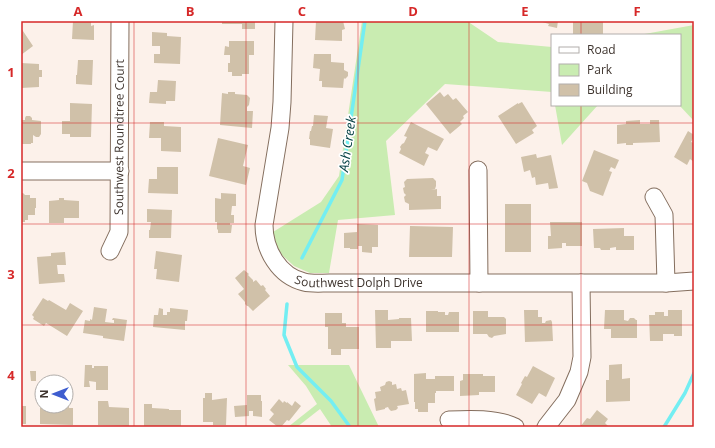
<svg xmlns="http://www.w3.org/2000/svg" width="715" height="448" font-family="'Open Sans',sans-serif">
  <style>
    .green { fill: #c9ecb1 }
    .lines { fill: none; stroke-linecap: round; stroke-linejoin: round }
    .stream { stroke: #73eef2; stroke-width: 3.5 }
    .building { fill: #d0c1a9 }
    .minor-casing { stroke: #846e5e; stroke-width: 19 }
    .minor { stroke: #fff; stroke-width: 17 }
    .grid { fill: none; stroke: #d62828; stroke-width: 1; stroke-opacity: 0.55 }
    .labels { text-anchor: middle; stroke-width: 3.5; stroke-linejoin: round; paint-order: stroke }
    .street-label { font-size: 12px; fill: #3e342e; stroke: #fff }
    .water-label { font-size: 13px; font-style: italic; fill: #023f41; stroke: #fff }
    .neatline { fill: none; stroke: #d62828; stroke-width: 1.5 }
    .grid-label { font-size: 13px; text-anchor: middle; font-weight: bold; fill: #d62828 }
  </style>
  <rect width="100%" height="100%" fill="#fcf1ea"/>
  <!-- green -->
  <path class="green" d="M362,21H467L498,42L552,47V92L445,84L386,141L395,215L338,220L329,273H310L294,266L282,255L276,244L273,232L321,202L339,176Z
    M694,25V121L679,105H680V35H639Z
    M555,105H598L562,145Z
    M288,365H349L379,427H332L320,409L297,427H288L317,404L306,386Z"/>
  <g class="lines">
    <!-- stream -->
    <path class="stream" d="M302,258L342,180L365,21
      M287,304L284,335L297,367L331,401L350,427
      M664,427L685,393L694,373"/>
  </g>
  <!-- building -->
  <path class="building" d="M73,21H91V26L94,25V40L72,39Z
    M222,21H255V29H242V24H222Z
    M316,21H343L345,29L342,30V41L315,40Z
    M539,21H558L557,28L548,26L549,24Z
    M573,21H603V35H573Z
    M21,28L33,46L21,55Z
    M152,32L167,33V36L181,37L180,64L154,63V54H160V46H152Z
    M229,41H254V55H249V74H242V76H232V72H228V63H230V55H224L225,46L229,47Z
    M314,54H331V62L344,63V70L348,72V76L345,79L344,78L343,88L322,87V81H319L320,69L313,68Z
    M78,60H93L92,85L76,84V75H77Z
    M21,63L39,64V70H42V77H39V87L21,88Z
    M158,80L176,81L175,101H166V104L149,103L150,92H157Z
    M228,92H235V94L247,95L250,98L249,105L247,107V111H253L252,128L220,125L222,93L228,94Z
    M440,92L444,97L448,94L453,100L456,98L468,112L463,116L464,118L460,122L462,124L450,134L426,104Z
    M522,102L537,126L532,130L534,133L516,144L498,116L518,103V104Z
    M70,103L92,104L91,137H70V134H62V121H70Z
    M314,115L328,116L326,128L333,129L330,148L310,145V139H309L310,131H311L312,126H313Z
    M26,116H30L32,118V120L41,121V134L39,137H36L33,135V143H31V144H21V120H25V118Z
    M640,120V124H650V120H659L660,142L633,143V145H626V143L617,144V125L626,124V121Z
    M150,122H164V126L181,127V152L161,151V138H149Z
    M411,122L444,139L437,151L428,147L425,153L429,155L424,166L399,153L401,149L400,147L402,144L404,143L407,137L404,136Z
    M688,131L694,135V137L691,142L694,143V162L690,159L687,165L674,157Z
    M218,138L248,145L243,166L250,168L246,185L209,176Z
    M594,150L619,160L615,169L611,167L609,171L612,172L603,196L590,191L587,183L582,181Z
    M536,154L537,158L551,155L558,188L549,189L548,183L536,185L535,177L532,178L530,170L524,172L521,157Z
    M157,167H178V194L148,193L149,179H157Z
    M433,178L436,181V186L435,189L431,190L437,189V196H441V209L409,210V204L405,202L404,197L406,195L404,193L403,188L405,187L404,182L407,179Z
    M21,193H23L25,195H30V198H36V208H35V215H28V220H25V222H21Z
    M221,193L236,194V206H232L231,215H234V223H230V225H232L231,233H218V230L217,229V222H215V198L221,199Z
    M59,198H64V200L79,201V218H64V223H49V201L59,200Z
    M505,204H531V252H505Z
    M147,209L172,210L171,238H149V230H150L151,222H147Z
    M550,222H582V246H566V243H562V248L548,249V236H551Z
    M357,224L378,225V247H372V253L362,252V246H358V249H350V248H344V233L357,232Z
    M410,226L453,227L452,257H409Z
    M624,228V236H634V250H616V247L610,248V250H601L600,248H594L593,229Z
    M156,251L182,255L179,282L156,279L157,269H154Z
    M65,252L66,265H57L58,274H64L65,282L39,284L37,257L51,256V253Z
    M244,270L249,274L248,275L253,280V282L256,280L261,286L263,285L266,289L265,290L270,296L253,311L248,306H247L245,304V302L238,294L244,289L235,278Z
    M43,298L48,301L49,300L66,310L70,303L83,311L67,336L46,323L44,326L33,319L34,317L32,315Z
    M94,307L107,309L105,322L114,323V320H112L113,318L127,320L124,341L103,338V336L83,333L85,320L90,321V319L92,320Z
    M159,308L163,309V315H167V312H170V308L188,310L187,321H185V330L153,327L154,315H158Z
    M375,310H388V320L399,319V318H411L412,341H391V348H376Z
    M524,310H538V317H542V323H545L546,321L551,320L552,322L553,341L525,342Z
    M605,310H624V320L628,321L630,318H634L636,320H637V338H611V329H604Z
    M668,310H682V336H674V334H663V341H650L649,315H655V312H664V316H668Z
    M426,311H438V312H445V315H448L449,312H459V332H426Z
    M473,311H488V317H504L506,319V334L494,336L492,338L489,337L487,334H473Z
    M325,313H342V323H346V327H359V349H341V355H331V349H328V327H325Z
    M622,364V379L630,378V401L606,402V380H609V365Z
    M85,365H92V368H94V366H108V390H96V382L89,381L90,387H84Z
    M533,366L555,378L546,397L539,393L532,404L516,395L522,384L521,383L525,376L527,377Z
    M30,371H36V381H31Z
    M426,373V379H435V376H454V391H436V393H435V403H428V412H418V409H415V402H414V374Z
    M463,374H483V376H495V392H479V395L460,396V381L463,380Z
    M389,381L392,382V385L396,384L397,389L401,388L402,391L406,390L409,404L397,406L398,408L396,410L391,411L389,409L388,407L385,408V409L376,411L374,399L376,398L375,392L381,391L380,387L385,385L386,382Z
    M205,393H212V400L227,398L226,425H213V422H203V398H205Z
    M247,395H261V401H262V417L253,416V411H249V416L235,417L234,406L247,405Z
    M279,399L283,403L284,401L287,403V402L292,406L295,401L301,406L289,421L287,420L281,427H278L269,420L274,414L270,410Z
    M66,401H69V408H73V425L40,424V402H42V406H66Z
    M98,401H108L109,407L129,408V426L98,425Z
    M144,404H152V408L169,409V410H181V427H144Z
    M21,406H26V424H21Z
    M597,410L608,419L605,423L609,427H580L587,418L590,419Z"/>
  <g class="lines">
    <!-- minor casing -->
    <g class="minor-casing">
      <g id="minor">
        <path id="s1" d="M284,21L282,102L280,128L264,225C264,250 279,276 304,282C312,284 321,283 329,283H666L694,281"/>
        <path d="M478,170L479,283"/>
        <path d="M21,171H120"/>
        <path d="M654,197L664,215L666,283"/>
        <path id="s2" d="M110,251L119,232L120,21"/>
        <path d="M449,420C469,419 497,418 515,427"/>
        <path d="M546,427L567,400L579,372L582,357L581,283"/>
      </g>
    </g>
    <!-- minor -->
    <use href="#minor" class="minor"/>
  </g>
  <!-- grid -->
  <path class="grid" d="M134,21V427M246,21V427M358,21V427M469,21V427M581,21V35M581,105V427M21,123H694M21,224H694M21,325H694"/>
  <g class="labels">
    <!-- street labels -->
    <g class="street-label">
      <text dy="4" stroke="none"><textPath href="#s2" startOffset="116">Southwest Roundtree Court</textPath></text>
      <text dy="4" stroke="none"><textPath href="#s1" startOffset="335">Southwest Dolph Drive</textPath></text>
    </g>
    <!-- water labels -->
    <g class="water-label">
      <text transform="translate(347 144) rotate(-82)" y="5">Ash Creek</text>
    </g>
  </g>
  <!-- border -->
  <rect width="715" height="448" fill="none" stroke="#ffffff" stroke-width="44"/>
  <!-- legend -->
  <rect x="551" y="34" width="130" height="72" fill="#ffffff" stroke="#b2aeab"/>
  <rect x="559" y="47" width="20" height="6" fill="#ffffff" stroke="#b2aeab"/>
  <text x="587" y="54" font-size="12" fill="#3e342e">Road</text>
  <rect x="559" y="64" width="20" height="12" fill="#c9ecb1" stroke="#b2aeab"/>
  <text x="587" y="74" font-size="12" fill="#3e342e">Park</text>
  <rect x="559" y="84" width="20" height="12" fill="#d0c1a9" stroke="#b2aeab"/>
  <text x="587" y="94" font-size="12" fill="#3e342e">Building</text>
  <!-- north arrow -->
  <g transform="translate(54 394) rotate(270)"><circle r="19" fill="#ffffff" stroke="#b2aeab"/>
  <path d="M0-3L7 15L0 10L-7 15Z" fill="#3e5dcf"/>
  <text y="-6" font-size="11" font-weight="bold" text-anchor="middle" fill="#3e342e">N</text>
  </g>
  <rect x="22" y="22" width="671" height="404" class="neatline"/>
  <g class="grid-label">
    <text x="78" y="16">A</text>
    <text x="190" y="16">B</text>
    <text x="302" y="16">C</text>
    <text x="413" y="16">D</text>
    <text x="525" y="16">E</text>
    <text x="637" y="16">F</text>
    <text x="11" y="77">1</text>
    <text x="11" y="178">2</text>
    <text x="11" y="279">3</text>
    <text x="11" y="380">4</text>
  </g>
</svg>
